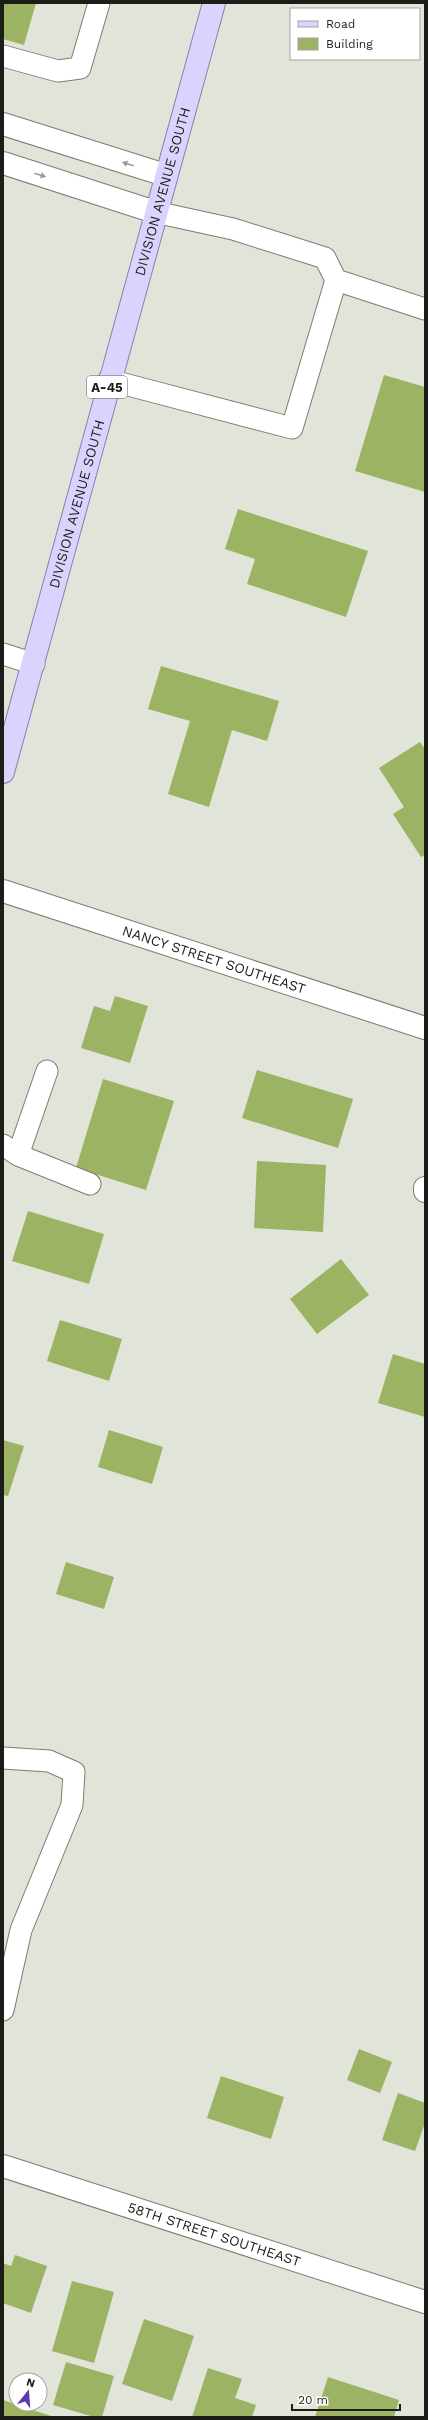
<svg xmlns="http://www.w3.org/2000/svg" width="428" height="2420" font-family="'Work Sans',sans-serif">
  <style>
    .building { fill: #9cb363 }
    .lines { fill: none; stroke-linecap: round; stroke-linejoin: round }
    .lane-casing { stroke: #7a7d73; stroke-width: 23 }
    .street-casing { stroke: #7a7d73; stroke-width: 24 }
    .primary-casing { stroke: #8780ae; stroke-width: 24 }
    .lane { stroke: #fff; stroke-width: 21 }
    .street { stroke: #fff; stroke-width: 22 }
    .primary { stroke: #dad3fe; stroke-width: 22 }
    .oneway { fill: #999998 }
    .labels { text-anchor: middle; stroke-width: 3; stroke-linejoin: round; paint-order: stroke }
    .shield { fill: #fff; stroke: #60615e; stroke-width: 1 }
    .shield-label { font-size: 13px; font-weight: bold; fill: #1c1d19 }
    .street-label { font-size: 14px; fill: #1c1d19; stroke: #fff }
  </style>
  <rect width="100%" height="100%" fill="#e1e4d9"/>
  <!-- building -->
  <path class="building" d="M3,3H36L24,45L3,39Z
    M384,375L425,387V492L355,471Z
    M238,509L368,551L346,617L247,584L255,559L225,549Z
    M161,666L279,701L267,741L232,730L209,807L168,794L190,721L148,709Z
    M420,742L425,749V855L421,857L393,814L404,807L379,768Z
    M115,996L148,1006L130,1063L81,1048L94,1006L110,1011Z
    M257,1070L353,1099L338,1148L242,1118Z
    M103,1079L174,1101L146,1190L76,1168Z
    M257,1161L326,1165L323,1232L254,1228Z
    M28,1211L104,1234L89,1284L12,1261Z
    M341,1259L369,1295L317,1334L290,1299Z
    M60,1320L122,1339L109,1381L47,1361Z
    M393,1354L425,1364V1417L378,1403Z
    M109,1430L163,1447L152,1484L98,1467Z
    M3,1440L24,1446L8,1496L3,1495Z
    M66,1562L114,1577L104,1609L56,1594Z
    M359,2049L392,2062L380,2093L347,2080Z
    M221,2076L284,2097L271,2139L207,2118Z
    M398,2093L425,2103V2123L415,2151L382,2140Z
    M15,2255L47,2266L31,2313L3,2303V2263L11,2266Z
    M72,2281L114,2292L94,2363L52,2351Z
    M144,2319L194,2336L172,2401L122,2384Z
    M66,2362L114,2376L102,2417H94L53,2405Z
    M208,2368L242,2379L235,2398L256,2405L252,2417H192Z
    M328,2377L399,2400L394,2417H315Z
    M3,2400L54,2417H3Z"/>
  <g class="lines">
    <!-- lane casing -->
    <g class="lane-casing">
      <path id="lane" d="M3,56L58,71L80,68L99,3
        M336,280L425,309
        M109,380L292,428L336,280L325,258L233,229L155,212
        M3,654L34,664
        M3,1145L18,1155L47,1071
        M18,1155L90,1184
        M3,1758L49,1761L74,1772L72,1805L21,1930L3,2010"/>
    </g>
    <!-- street casing -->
    <g class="street-casing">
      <g id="street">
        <path d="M3,124L165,175"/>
        <path d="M3,163L155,212"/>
        <path id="s1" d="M3,891L425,1028"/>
        <path d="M425,1188V1191"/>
        <path id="s2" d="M3,2166L425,2302"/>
      </g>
    </g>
    <!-- primary casing -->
    <g class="primary-casing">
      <g id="primary">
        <path id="s3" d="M3,772L214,3"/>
      </g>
    </g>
    <!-- lane -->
    <use href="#lane" class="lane"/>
    <!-- street -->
    <use href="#street" class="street"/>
    <!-- primary -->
    <use href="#primary" class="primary"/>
  </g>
  <!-- one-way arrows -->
  <defs><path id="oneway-solid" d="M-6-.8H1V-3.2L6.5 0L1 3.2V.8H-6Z"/></defs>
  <g class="oneway">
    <use href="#oneway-solid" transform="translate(128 164) rotate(-163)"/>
    <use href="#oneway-solid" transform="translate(40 175) rotate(18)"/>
  </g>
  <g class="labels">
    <!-- shield labels -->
    <rect class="shield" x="87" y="376" width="40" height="22" rx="3"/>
    <g class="shield-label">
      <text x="107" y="392">A-45</text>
    </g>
    <!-- street labels -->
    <g class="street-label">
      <text dy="5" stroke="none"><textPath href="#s3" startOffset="602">DIVISION AVENUE SOUTH</textPath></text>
      <text dy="5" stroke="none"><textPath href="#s3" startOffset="278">DIVISION AVENUE SOUTH</textPath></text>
      <text dy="5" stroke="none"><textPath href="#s1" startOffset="222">NANCY STREET SOUTHEAST</textPath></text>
      <text dy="5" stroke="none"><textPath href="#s2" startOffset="222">58TH STREET SOUTHEAST</textPath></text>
    </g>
  </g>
  <!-- border -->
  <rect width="428" height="2420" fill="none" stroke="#1c1d19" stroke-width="8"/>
  <!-- legend -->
  <rect x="290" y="8" width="130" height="52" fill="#ffffff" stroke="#a4a5a3"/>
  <rect x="298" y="21" width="20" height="6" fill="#dad3fe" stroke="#a4a5a3"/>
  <text x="326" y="28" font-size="12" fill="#1c1d19">Road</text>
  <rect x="298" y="38" width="20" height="12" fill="#9cb363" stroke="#a4a5a3"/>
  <text x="326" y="48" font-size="12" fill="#1c1d19">Building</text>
  <!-- north arrow -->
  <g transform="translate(28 2392) rotate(17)"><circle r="19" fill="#ffffff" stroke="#a4a5a3"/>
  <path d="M0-3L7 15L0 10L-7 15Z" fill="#5b38b0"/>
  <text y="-6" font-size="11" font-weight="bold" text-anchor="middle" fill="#1c1d19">N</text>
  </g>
  <!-- scale -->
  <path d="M292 2404v6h108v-6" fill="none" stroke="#1c1d19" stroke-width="2"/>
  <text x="298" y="2404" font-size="12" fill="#1c1d19" stroke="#ffffff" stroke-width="3" paint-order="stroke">20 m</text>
</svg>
